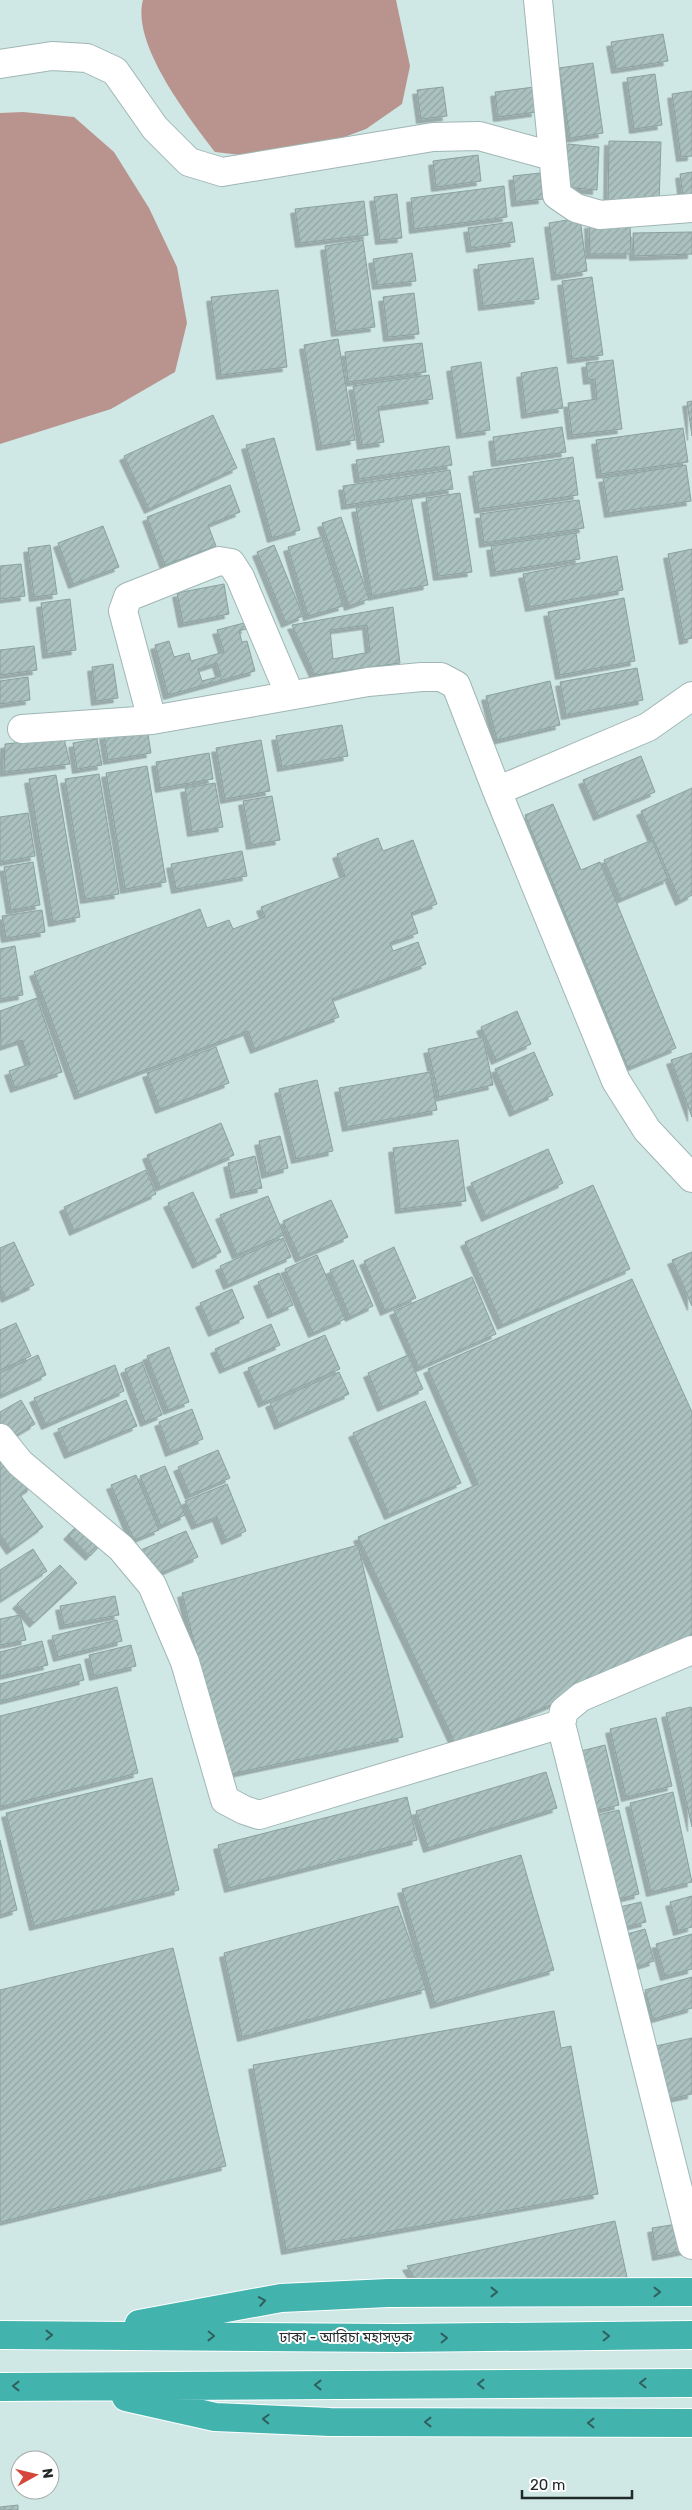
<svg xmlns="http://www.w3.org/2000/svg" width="692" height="2510" font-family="Rubik,'Noto Sans Bengali',sans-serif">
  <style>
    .water { fill: #b9948e }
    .building { fill: url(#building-hatch); stroke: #8aa19f; fill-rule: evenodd; filter: url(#shadow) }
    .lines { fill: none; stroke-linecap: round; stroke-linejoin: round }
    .minor-casing { stroke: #a0b6b5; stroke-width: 30 }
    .highway-casing { stroke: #fff; stroke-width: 30 }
    .minor { stroke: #fff; stroke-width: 28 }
    .highway { stroke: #43b3ae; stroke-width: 28 }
    .oneway { stroke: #2f615e }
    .labels { text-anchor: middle; stroke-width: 4; stroke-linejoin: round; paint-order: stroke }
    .street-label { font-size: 14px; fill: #212a29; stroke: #fff }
  </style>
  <defs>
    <pattern id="building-hatch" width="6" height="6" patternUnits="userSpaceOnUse" patternTransform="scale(1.25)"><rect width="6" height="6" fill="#aac1bf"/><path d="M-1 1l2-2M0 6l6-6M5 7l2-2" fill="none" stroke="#92a6a4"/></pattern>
    <filter id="shadow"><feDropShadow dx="-4.5" dy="4.5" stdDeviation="0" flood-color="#0004"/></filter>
  </defs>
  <rect width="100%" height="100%" fill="#cfe7e5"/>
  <!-- water -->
  <path class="water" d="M143,0H396L410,66L402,104L366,129L301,153L258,157L215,152C189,118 131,44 143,0Z
    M23,112L74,117L114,152L149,208L177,267L187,323L175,372L111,409L0,444V113Z"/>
  <!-- building -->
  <path class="building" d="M663,34L668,61L616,69L611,42Z
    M593,63L603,133L570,138L559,68Z
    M655,74L662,125L634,129L627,78Z
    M443,87L447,116L421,119L417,90Z
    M534,87L536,112L498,117L495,92Z
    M692,91V156L681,157L672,94Z
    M609,141L661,142L659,204L608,202Z
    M568,144L599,147L597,190L564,187Z
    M478,155L481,181L436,187L433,161Z
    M692,172V202L684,204L680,174Z
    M540,173L543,199L516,202L513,176Z
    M504,186L507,217L414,229L411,198Z
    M397,194L402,238L380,240L374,197Z
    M364,201L368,235L300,243L295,209Z
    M580,218L587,271L556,276L549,223Z
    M512,222L515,242L471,248L468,228Z
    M589,224H630L631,254H590Z
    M692,232V254L634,256L633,233Z
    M363,240L375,327L336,332L325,246Z
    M412,253L416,281L377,285L373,259Z
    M533,258L539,299L483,306L478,265Z
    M592,277L603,355L572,359L562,281Z
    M278,290L287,367L221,375L211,297Z
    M414,293L419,334L388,337L383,297Z
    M338,339L355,440L321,446L304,345Z
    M422,343L426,372L348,382L345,352Z
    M613,360L622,429L572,435L568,403L597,399L595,379L588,380L586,363Z
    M481,362L490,430L461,434L451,367Z
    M557,367L563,408L526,414L521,373Z
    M429,375L433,399L378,407L384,442L362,445L353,386Z
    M692,401V436L687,402Z
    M213,415L237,468L149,509L124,456Z
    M562,427L566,452L496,462L493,437Z
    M683,428L688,462L601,474L596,440Z
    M274,438L300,530L272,538L246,445Z
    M449,446L452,465L359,479L356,460Z
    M573,457L578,495L479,509L473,472Z
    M686,465L691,501L609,513L603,478Z
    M450,470L453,489L346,505L343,486Z
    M230,485L240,512L208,525L216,546L165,565L147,517Z
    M460,493L472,572L438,576L426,498Z
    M411,498L428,585L372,596L356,508Z
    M579,500L584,528L484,543L480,514Z
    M341,517L369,599L349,606L322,523Z
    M103,526L119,567L73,584L58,543Z
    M576,533L580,559L495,572L491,546Z
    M322,537L343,606L308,616L288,547Z
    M50,545L57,594L34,597L28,548Z
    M274,545L303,616L286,623L257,552Z
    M692,549V638L684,640L668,554Z
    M617,556L623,590L530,607L523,574Z
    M21,564L25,596L0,599V566Z
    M224,584L229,614L183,623L177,593Z
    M624,598L635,661L560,675L548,612Z
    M70,599L76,650L47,654L41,603Z
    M393,607L400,663L315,675L292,625ZM367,625L370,652L333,659L330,630Z
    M244,623L246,629L239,631L242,642L247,641L255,671L168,695L155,645L169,641L174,657L189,653L191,661L224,652L217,630ZM217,663L221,676L202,681L198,669Z
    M34,646L37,670L0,675V650Z
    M113,664L118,698L96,701L92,667Z
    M637,668L643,700L566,715L560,682Z
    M28,677L30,700L0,704V681Z
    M550,681L560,725L497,740L486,696Z
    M342,725L348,756L282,767L276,736Z
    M147,728L151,753L108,760L104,735Z
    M64,738L70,764L4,772L5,744Z
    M97,739L102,765L77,769L73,743Z
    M261,740L270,791L225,799L216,748Z
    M209,753L213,779L160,788L156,762Z
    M641,756L655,792L598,816L583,780Z
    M147,766L166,882L125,889L106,773Z
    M99,774L119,894L85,899L65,779Z
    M56,775L80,917L53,922L29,779Z
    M215,783L223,827L192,832L185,788Z
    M692,788V895L680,901L641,811Z
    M272,796L280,840L251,845L243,801Z
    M553,804L581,870L600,862L676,1048L628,1068L525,815Z
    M28,813L35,856L0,862V817Z
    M378,838L383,851L413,840L437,904L411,913L418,933L390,943L393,951L418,942L426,964L332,999L339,1017L255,1049L248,1031L79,1095L34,972L200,909L207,928L229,920L233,929L265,917L261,907L345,876L337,854Z
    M652,840L668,879L621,899L604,860Z
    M242,851L247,876L176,889L171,864Z
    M33,862L40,905L11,910L4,867Z
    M42,910L45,932L6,938L2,916Z
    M15,946L23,995L0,999V949Z
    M37,998L62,1072L15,1088L9,1071L30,1064L22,1040L1,1047L0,1011Z
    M517,1011L531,1044L496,1060L481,1027Z
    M483,1037L493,1085L439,1097L428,1049Z
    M216,1047L229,1083L160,1109L147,1073Z
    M534,1052L553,1095L514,1112L495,1069Z
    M692,1053V1117L671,1060Z
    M430,1072L437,1110L347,1127L339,1088Z
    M317,1080L333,1151L296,1159L279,1089Z
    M221,1123L234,1155L160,1187L147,1155Z
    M280,1136L288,1168L266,1174L259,1141Z
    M458,1140L466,1201L400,1209L393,1148Z
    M548,1149L563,1183L486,1217L471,1183Z
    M255,1156L262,1188L235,1194L228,1163Z
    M146,1170L156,1194L74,1231L64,1207Z
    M593,1185L630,1269L502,1325L465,1242Z
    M193,1192L221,1252L197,1264L168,1203Z
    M268,1196L284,1235L237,1255L220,1215Z
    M331,1200L348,1237L300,1258L283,1221Z
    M283,1238L291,1257L228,1285L220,1266Z
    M14,1242L34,1285L6,1298L0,1286V1248Z
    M394,1247L416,1298L385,1311L364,1261Z
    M692,1252V1306L672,1260Z
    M317,1255L345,1319L313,1333L285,1269Z
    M353,1260L373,1306L350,1317L330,1270Z
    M279,1273L293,1305L272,1314L258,1282Z
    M472,1277L496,1334L419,1368L394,1311Z
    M632,1279L692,1412V1645L456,1745L358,1537L478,1484L428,1369Z
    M232,1289L244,1318L213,1332L200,1303Z
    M16,1323L31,1356L0,1370V1330Z
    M271,1324L280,1345L224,1369L215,1349Z
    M325,1335L340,1369L263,1403L248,1368Z
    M169,1347L189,1402L168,1410L147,1356Z
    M38,1355L46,1375L0,1396V1373Z
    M408,1355L423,1389L382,1407L368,1373Z
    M142,1362L162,1415L145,1422L125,1369Z
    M115,1365L124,1391L46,1425L34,1398Z
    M339,1372L349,1394L279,1425L270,1403Z
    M21,1400L35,1424L8,1440L0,1426V1412Z
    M126,1400L137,1426L69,1454L58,1429Z
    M425,1401L461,1483L389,1515L353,1433Z
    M192,1409L203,1439L170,1452L159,1422Z
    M218,1450L230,1478L190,1495L178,1467Z
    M10,1456L32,1487L20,1495L43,1527L11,1550L0,1534V1463Z
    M165,1466L185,1515L161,1526L140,1476Z
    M136,1475L159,1530L134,1540L111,1485Z
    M227,1484L246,1531L226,1540L217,1517L196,1525L185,1501Z
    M84,1519L105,1540L90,1556L68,1535Z
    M186,1531L198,1557L147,1579L136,1552Z
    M358,1545L403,1737L226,1775L182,1593Z
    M33,1549L47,1571L0,1601V1570Z
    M60,1565L77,1583L34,1623L17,1604Z
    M115,1596L119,1615L64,1625L60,1606Z
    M20,1615L26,1640L0,1645V1619Z
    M117,1620L122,1641L58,1657L52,1636Z
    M42,1641L48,1665L0,1676V1652Z
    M131,1645L136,1666L94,1676L89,1655Z
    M80,1664L84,1680L0,1701V1684Z
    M117,1687L138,1773L0,1807V1716Z
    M691,1707L692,1710V1827L666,1713Z
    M656,1718L672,1786L626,1797L610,1729Z
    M605,1745L619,1805L586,1813L577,1752Z
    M546,1772L557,1808L428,1848L416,1811Z
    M152,1778L179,1890L34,1926L6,1813Z
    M673,1792L692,1882L651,1892L630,1803Z
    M407,1797L417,1840L229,1888L218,1845Z
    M619,1810L639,1894L610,1901L590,1817Z
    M0,1840L17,1910L0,1915Z
    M521,1855L554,1970L435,2004L402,1889Z
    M692,1896V1927L678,1931L670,1902Z
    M641,1902L646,1922L616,1929L611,1909Z
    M398,1906L426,1989L242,2037L224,1953Z
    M645,1929L654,1961L629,1969L620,1936Z
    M692,1934V1969L665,1976L656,1944Z
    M173,1948L226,2166L0,2222V1990Z
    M692,1977V2008L653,2019L645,1990Z
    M554,2011L561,2048L571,2046L598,2194L286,2250L253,2065Z
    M692,2038V2094L659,2101L647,2048Z
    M615,2221L631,2296L418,2283L407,2266Z
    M684,2223L688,2250L657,2256L652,2228Z
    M18,2505V2510H0V2507Z"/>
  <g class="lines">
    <!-- minor casing -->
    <g class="minor-casing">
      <path id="minor" d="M538,0L557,195L576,208L600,215L692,208
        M0,64L52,56L87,58L115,71L155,128L189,162L222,172L433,137L479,136L552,156
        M152,720L123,611L128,597L219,561L231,563L240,577L290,695
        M22,729L152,720L368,682L422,677H441L456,685L497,791L648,727L692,696
        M497,791L616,1081L647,1130L692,1178
        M0,1438L20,1463L121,1548L152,1585L185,1662L225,1800L244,1810L259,1815L561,1724
        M692,1650L581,1697L564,1711L561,1724L692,2245"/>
    </g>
    <!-- highway casing -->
    <g class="highway-casing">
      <path id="highway" d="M139,2324L281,2298L388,2293L692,2292
        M0,2335L398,2338L692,2335
        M0,2387L692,2383
        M126,2397L215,2417L330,2422L692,2423"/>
    </g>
    <!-- minor -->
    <use href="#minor" class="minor"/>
    <!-- highway -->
    <use href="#highway" class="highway"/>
  </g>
  <!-- one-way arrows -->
  <defs><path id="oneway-chevron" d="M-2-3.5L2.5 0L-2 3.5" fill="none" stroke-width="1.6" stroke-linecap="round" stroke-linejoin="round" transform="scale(1.25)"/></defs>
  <g class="oneway">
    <use href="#oneway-chevron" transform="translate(494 2292)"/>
    <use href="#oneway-chevron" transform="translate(657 2292)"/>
    <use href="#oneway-chevron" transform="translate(262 2301) rotate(-10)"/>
    <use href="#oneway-chevron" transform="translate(49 2335)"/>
    <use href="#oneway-chevron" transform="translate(211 2336) rotate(1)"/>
    <use href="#oneway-chevron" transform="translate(606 2336) rotate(-1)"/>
    <use href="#oneway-chevron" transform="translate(444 2338) rotate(-1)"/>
    <use href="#oneway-chevron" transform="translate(643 2383) rotate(180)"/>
    <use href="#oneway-chevron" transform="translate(481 2384) rotate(180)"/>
    <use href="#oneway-chevron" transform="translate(318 2385) rotate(180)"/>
    <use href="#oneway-chevron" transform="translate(16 2386) rotate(180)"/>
    <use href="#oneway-chevron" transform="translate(266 2419) rotate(-178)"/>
    <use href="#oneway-chevron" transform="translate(428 2422) rotate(-180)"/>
    <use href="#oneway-chevron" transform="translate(591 2423) rotate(180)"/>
  </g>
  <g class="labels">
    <!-- street labels -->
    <g class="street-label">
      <text x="346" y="2342">ঢাকা - আরিচা মহাসড়ক</text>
    </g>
  </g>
  <!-- north arrow -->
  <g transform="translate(35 2475) rotate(82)"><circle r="24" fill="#ffffff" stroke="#a6aaa9"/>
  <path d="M0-4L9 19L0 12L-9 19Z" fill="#d5473c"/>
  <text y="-8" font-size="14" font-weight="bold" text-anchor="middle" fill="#212a29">N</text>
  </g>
  <!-- scale -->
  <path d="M522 2490v8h110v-8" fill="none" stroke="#212a29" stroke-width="2.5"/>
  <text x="530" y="2490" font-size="15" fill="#212a29" stroke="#ffffff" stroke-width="4" paint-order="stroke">20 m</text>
</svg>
